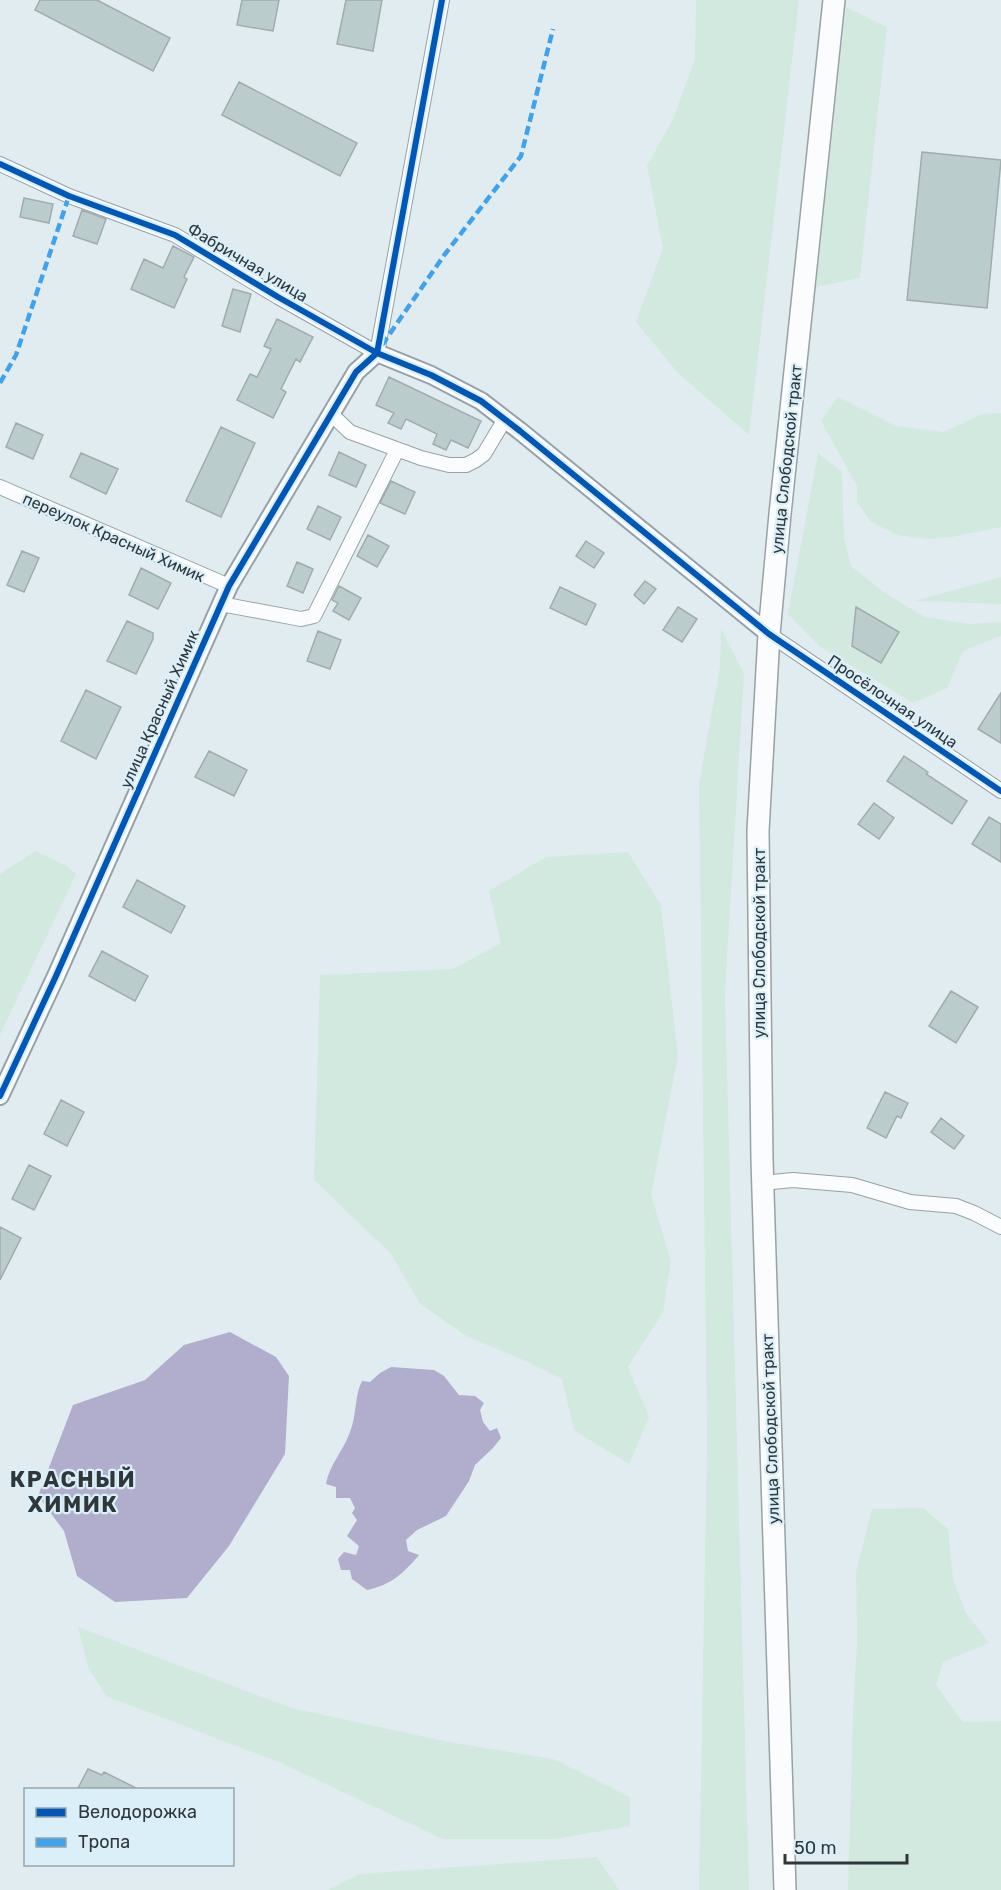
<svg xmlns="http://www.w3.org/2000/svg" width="1001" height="1890" font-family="Rubik,sans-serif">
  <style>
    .green { fill: #d2e9df }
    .water { fill: #b1aecd }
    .building { fill: #bbcccd; stroke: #a2abad; stroke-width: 1.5 }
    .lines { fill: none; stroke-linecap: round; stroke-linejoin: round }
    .minor-casing { stroke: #98a1a5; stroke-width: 16 }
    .tertiary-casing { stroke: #98a1a5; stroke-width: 20 }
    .primary-casing { stroke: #98a1a5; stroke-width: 24 }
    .minor { stroke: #fafcfd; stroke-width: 14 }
    .tertiary { stroke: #fafcfd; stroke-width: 16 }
    .primary { stroke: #fafcfd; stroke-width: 21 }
    .quiet { stroke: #3ea3ec; stroke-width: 4.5; stroke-dasharray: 9 4.5; stroke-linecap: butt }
    .cycleway-casing { stroke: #daeff8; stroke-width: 10 }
    .cycleway { stroke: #0057b8; stroke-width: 6 }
    .labels { text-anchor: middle; stroke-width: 4.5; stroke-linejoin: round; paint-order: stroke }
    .street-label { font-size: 16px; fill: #2f373b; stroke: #daeff8 }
    .district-label { font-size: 22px; font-weight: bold; letter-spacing: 1.5px; fill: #2f373b; stroke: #daeff8 }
  </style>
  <rect width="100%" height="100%" fill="#e1ecf1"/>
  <!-- green -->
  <path class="green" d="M696,0H799L749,435L678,373L636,322L663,248L647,166L673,119L695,59Z
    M846,7L887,27L860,278L816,287Z
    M838,397L896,426L944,432L982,414L1001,413V527L952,537L928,539L897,535L871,522L857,502V486L821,421Z
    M818,453L842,472L844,537L851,566L885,593L925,617L971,624L1001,622V636L963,651L947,688L913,703L819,646L788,614Z
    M1001,577V604L915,601Z
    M721,629L744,674L725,994L749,1890H699L707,1442L699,783L720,667Z
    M35,851L67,866L76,874L0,1035V874Z
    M628,852L661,905L678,1056L651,1195L671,1261L663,1312L628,1367L649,1417L629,1464L574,1430L562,1379L521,1359L468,1337L420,1304L391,1254L314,1180L320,975L453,969L501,943L489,891L546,857Z
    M923,1508L948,1529L953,1579L966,1613L989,1643L943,1662L936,1685L963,1722L1001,1721V1890H848L853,1712L857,1641L856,1572L872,1509Z
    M78,1627L291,1708L449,1742L553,1759L630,1797V1826L556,1839H443L281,1763L106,1696L88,1667Z
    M597,1857L619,1890H328L359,1874Z"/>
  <!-- water -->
  <path class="water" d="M230,1332L276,1357L289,1376L285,1454L229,1546L187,1598L115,1602L77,1576L64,1531L38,1496L73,1405L145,1380L184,1345Z
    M391,1367L434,1370L444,1376L459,1395L475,1396L484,1403L480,1410L483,1422L490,1431L497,1428L501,1438L493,1448L475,1465L469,1481L446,1516L417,1530L406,1540L408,1551L419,1555C404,1573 391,1585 367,1590L352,1579L350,1570H341L338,1559L344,1552L356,1555L359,1546L347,1536L357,1520L352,1513L355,1508L350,1498H336V1487L326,1484C329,1465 344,1450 350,1432C357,1415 354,1397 362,1381L370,1382L380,1373Z"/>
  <!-- building -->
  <path class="building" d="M40,0H97L170,38L153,71L35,10Z
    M242,0H279L273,31L237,25Z
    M346,0H382L373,51L337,44Z
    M239,82L357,143L340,176L222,115Z
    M922,152L1001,160L987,308L907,300Z
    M24,198L53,204L49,223L20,217Z
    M82,210L106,219L97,244L73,236Z
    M173,246L194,257L184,277L187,279L174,308L131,289L144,259L163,268Z
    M233,289L251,294L240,332L222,326Z
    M277,319L313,337L300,362L296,359L281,389L286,392L273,418L237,400L250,374L257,377L271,349L264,346Z
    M389,377L481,421L468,448L451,440L446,450L433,444L437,434L406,419L401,429L388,423L394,413L376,405Z
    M16,423L43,435L33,459L6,447Z
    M221,427L255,443L221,517L186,501Z
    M339,452L366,465L356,487L329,475Z
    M81,453L118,469L106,494L70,477Z
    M391,481L415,492L405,514L380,503Z
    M318,506L341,517L330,540L307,529Z
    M368,535L389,546L377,567L357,556Z
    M586,541L604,553L594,568L576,556Z
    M22,551L39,558L24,592L7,585Z
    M297,562L313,569L303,593L287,586Z
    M141,568L171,583L158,609L129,595Z
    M645,581L656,589L644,604L634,595Z
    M339,586L361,598L349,620L333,611L338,603L332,600Z
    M560,587L596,604L586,625L550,608Z
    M678,607L697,619L682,642L663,630Z
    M856,607L899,632L881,663L852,646Z
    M127,621L153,633V639L136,674L107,661Z
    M318,631L341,640L330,669L307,661Z
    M86,690L121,707L96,759L61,741Z
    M1001,693V743L978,729Z
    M209,751L247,770L234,796L195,777Z
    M904,756L928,772L926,774L967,801L952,824L887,781Z
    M874,803L894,818L879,839L858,824Z
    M989,817L1001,824V862L972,844Z
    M137,880L185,906L171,933L123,907Z
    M102,951L148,976L135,1001L89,976Z
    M951,991L978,1007L956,1043L929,1026Z
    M885,1092L908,1103L901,1118L897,1116L886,1138L867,1128Z
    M61,1100L84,1112L67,1146L44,1134Z
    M941,1118L964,1136L954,1149L931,1132Z
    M29,1165L51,1176L34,1210L12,1199Z
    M0,1227L21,1238L0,1280Z
    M88,1769L102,1775L104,1772L140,1790H77Z"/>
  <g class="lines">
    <!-- minor casing -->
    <g class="minor-casing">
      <path id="minor" d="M0,164L69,196L175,235L278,297L377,353L442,0
        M331,414L350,432L421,458L449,465H466L476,460L484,454L505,419
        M0,487L229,586
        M221,604L301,619L314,616L397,450
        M769,634L1001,791
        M762,1183L793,1180L852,1185L910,1202L956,1206L974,1213L1001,1227"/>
    </g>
    <!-- tertiary casing -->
    <g class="tertiary-casing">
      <path id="tertiary" d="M0,1096L56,976L229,586L356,372L377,353L431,375L481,401L520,431L769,634"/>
    </g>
    <!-- primary casing -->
    <g class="primary-casing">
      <path id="primary" d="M785,1890L762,1160L758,831L769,634L780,514L834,0"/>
    </g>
    <!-- minor -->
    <use href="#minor" class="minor"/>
    <!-- tertiary -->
    <use href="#tertiary" class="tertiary"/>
    <!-- primary -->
    <use href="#primary" class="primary"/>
    <!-- quiet -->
    <path class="quiet" d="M382,345L445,254L521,156L553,29
      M0,383L16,355L69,196"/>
    <!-- cycleway casing -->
    <g class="cycleway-casing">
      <path id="cycleway" d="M0,164L69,196L175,235L278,297L377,353L431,375L481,401L520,431L769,634L1001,791
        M377,353L442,0
        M0,1096L56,976L229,586L356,372L377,353"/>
    </g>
    <!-- cycleway -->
    <use href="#cycleway" class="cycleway"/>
  </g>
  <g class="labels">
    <!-- street labels -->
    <g class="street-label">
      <text transform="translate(248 262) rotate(31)" y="6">Фабричная улица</text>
      <text transform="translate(786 459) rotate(-84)" y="6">улица Слободской тракт</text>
      <text transform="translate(114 537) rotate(24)" y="6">переулок Красный Химик</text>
      <text transform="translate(893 701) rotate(34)" y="6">Просёлочная улица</text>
      <text transform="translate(159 709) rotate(-66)" y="6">улица Красный Химик</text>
      <text transform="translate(759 943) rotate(-90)" y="6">улица Слободской тракт</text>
      <text transform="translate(770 1429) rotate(-92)" y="6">улица Слободской тракт</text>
    </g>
    <!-- district labels -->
    <g class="district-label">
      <text x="73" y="1487">КРАСНЫЙ<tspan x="73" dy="25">ХИМИК</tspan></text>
    </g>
  </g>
  <!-- legend -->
  <rect x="24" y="1788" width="210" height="78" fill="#daeff8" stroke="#96a5ac" stroke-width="1.5"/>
  <rect x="36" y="1808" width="30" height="9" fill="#0057b8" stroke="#96a5ac" stroke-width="1.5"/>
  <text x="78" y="1818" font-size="18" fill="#2f373b">Велодорожка</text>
  <rect x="36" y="1838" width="30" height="9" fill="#3ea3ec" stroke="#96a5ac" stroke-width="1.5"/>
  <text x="78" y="1848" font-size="18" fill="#2f373b">Тропа</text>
  <!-- scale -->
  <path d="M785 1854v9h122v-9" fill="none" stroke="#2f373b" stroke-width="3"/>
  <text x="794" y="1854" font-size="18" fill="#2f373b" stroke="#daeff8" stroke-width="4.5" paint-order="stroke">50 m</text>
</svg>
